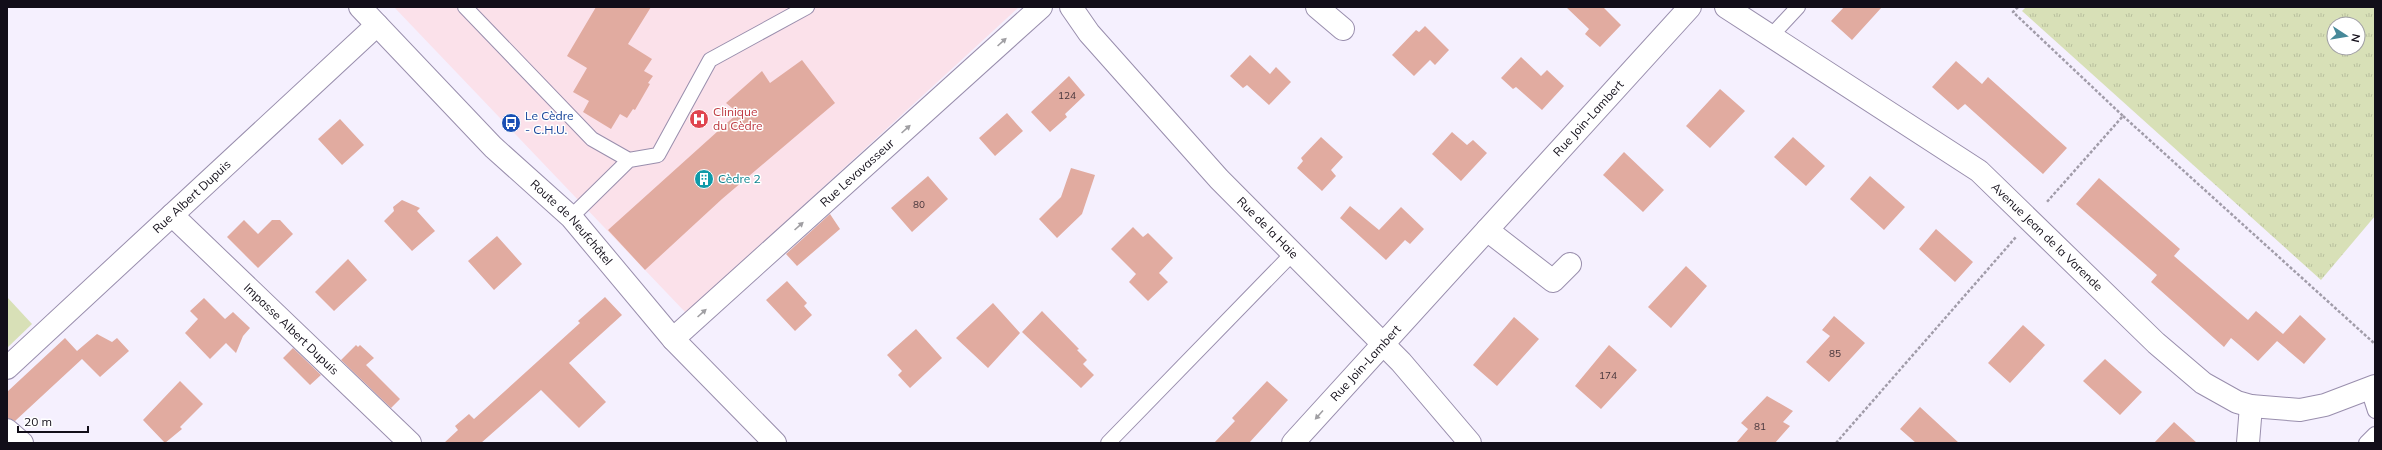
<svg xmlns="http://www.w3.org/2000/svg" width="2382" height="450" font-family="Mulish,sans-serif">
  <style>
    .medical { fill: #fbe1ea }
    .grass { fill: url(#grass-tufts); fill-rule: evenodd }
    .pitch { fill: #d8e0b7 }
    .building { fill: #e1aba0 }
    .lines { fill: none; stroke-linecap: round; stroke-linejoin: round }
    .lane-casing { stroke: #998ead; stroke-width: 16 }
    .street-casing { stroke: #998ead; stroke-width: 24 }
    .secondary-casing { stroke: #998ead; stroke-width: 24 }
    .path { stroke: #a19ca9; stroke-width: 2.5; stroke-dasharray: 3 2; stroke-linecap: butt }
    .lane { stroke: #fff; stroke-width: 14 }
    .street { stroke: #fff; stroke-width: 22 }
    .secondary { stroke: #fff; stroke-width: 22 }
    .oneway { fill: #a09fa3 }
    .labels { text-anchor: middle; stroke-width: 3; stroke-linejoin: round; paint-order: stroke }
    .number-label { font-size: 10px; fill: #46353b }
    .health-label { font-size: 12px; fill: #be3a42; stroke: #fff; text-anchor: start }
    .transit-label { font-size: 12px; fill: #164399; stroke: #fff; text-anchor: start }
    .street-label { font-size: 12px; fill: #120e19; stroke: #fff }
    .culture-label { font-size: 12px; fill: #0d838f; stroke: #fff; text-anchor: start }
  </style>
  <defs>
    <pattern id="grass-tufts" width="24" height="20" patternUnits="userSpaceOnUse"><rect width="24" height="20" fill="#d8e0b7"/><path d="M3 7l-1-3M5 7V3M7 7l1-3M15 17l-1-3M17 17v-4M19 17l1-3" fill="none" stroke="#b8bf9d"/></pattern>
  </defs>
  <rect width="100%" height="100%" fill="#f5f0fe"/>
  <!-- medical -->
  <path class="medical" d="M394,7H1019L686,313Z"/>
  <!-- grass -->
  <path class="grass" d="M2026,7H2375V216L2321,280L2022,11ZM2334,24H2358V48H2334Z"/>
  <!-- pitch -->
  <path class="pitch" d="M7,297L32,324L7,348Z"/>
  <!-- building -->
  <path class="building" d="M596,7H651L628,44L652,59L644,71L653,76L648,83L650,84L635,110L633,109L627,118L620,114L611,129L583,112L589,101L573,92L587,68L567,56Z
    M1566,7H1603L1621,25L1600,47L1585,34L1589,29Z
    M1844,7H1882L1852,40L1831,21Z
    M1425,26L1449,50L1435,65L1430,60L1414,76L1392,55L1416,30L1419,32Z
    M1250,55L1270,74L1276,67L1291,82L1269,105L1247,85L1243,88L1230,76Z
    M1521,57L1541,76L1547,70L1564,86L1542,110L1516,87L1513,89L1501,78Z
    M802,60L835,103L722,199L645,270L608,230L738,113L726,103L762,71L770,83Z
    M1956,61L1982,84L1988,77L2067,148L2043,174L1965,104L1958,110L1932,87Z
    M1069,76L1085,95L1065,114L1067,117L1050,132L1031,112Z
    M1720,89L1745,111L1710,148L1686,126Z
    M1007,113L1023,131L995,156L979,138Z
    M340,119L364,145L342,165L318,139Z
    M1452,132L1467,145L1473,140L1487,153L1461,181L1432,154Z
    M1321,137L1343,157L1331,170L1336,176L1322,191L1297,168L1303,161L1301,158Z
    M1793,137L1825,166L1806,186L1774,157Z
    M1624,152L1664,190L1643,212L1603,175Z
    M1071,168L1095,175L1082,214L1057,238L1039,219L1061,197Z
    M928,176L948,199L912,232L891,208Z
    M1870,176L1905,207L1884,230L1850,199Z
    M2099,178L2180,249L2174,256L2248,320L2256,311L2283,334L2300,315L2326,339L2304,364L2277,341L2279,339L2258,361L2231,338L2224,347L2151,282L2157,275L2076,204Z
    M402,200L420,208L417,211L435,231L412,251L384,221L394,211L393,207Z
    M1350,206L1379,230L1401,207L1424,229L1410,244L1405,240L1386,260L1340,218Z
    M830,214L840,229L797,266L786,254Z
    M244,220L258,234L272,220H280L293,234L258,268L227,237Z
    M1133,227L1143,237L1148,233L1173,258L1159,273L1168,282L1148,301L1129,282L1136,274L1111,249Z
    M1936,229L1973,262L1955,282L1919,249Z
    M497,236L522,264L494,290L468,261Z
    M348,259L367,280L334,311L315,292Z
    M1686,266L1707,286L1671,328L1648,307Z
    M787,281L807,303L804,306L812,315L795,331L766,300Z
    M605,297L622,315L569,363L606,402L583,424L579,428L541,390L481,443H444L458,430L455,426L469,414L474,419L580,323L578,321Z
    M204,298L225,319L233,312L250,328L243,336L236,353L226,343L210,359L185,333L198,319L190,311Z
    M993,303L1020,333L988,368L956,338Z
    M1042,311L1079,349L1077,350L1087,360L1083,364L1094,375L1081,388L1022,332Z
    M1834,316L1865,343L1829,382L1806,362L1830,336L1822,330Z
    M1514,317L1539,339L1497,386L1473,365Z
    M2023,325L2045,345L2010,383L1988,363Z
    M916,329L942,358L910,388L898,375L902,371L887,355Z
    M97,334L112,342L117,338L129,351L100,377L82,359L15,421L7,418V392L22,378L65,338L77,351Z
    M356,345L358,347L360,345L374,358L366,365L400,399L391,408L341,360Z
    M1609,345L1637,370L1601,409L1575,386Z
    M293,348L321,375L310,385L283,358Z
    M2105,359L2142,392L2120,415L2083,381Z
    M180,381L203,404L180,427L182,429L165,443L143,420Z
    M1267,381L1288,400L1249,443H1214L1235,421L1232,418Z
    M1767,396L1793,411L1783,422L1790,426L1775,443H1736L1748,429L1741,423Z
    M1920,407L1959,443H1916L1900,429Z
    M2174,422L2197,443H2154Z"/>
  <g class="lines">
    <!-- lane casing -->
    <g class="lane-casing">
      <path id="lane" d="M465,7L592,139L629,160
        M1771,36L1798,7
        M571,217L629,160L658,155L710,60L807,7
        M2368,389L2375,411
        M1108,443L1293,253
        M2366,443L2375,434"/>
    </g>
    <!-- street casing -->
    <g class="street-casing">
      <g id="street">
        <path id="s1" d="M1071,7L1089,33L1219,179L1401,362L1470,443"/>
        <path d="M1317,7L1343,29"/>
        <path id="s2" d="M1726,7L1979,171L2156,343L2203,383L2237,402L2251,406L2300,410L2325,405L2375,386"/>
        <path id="s3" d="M172,215L410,443"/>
        <path d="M1487,230L1553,281L1570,264"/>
        <path id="s4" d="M673,339L1041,7"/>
        <path id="s5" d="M7,368L377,25"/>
        <path d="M7,430L22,443"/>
        <path id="s6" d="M1293,443L1690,7"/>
        <path d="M2248,443L2251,406"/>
      </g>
    </g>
    <!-- secondary casing -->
    <g class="secondary-casing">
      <g id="secondary">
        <path id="s7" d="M360,7L493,147L571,217L673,339L775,443"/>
      </g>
    </g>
    <!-- path -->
    <path class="path" d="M2018,7L2013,12L2123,116L2046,203
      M2123,116L2375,344
      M1836,443L2016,237"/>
    <!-- lane -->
    <use href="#lane" class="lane"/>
    <!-- street -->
    <use href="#street" class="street"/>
    <!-- secondary -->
    <use href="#secondary" class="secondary"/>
  </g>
  <!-- one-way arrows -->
  <defs><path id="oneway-solid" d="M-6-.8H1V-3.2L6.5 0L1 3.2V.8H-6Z"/></defs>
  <g class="oneway">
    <use href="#oneway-solid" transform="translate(1002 42) rotate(-42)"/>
    <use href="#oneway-solid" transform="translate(906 129) rotate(-42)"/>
    <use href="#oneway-solid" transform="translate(799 226) rotate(-42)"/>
    <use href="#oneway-solid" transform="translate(702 313) rotate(-42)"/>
    <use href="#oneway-solid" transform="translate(1319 415) rotate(132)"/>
  </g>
  <!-- icons -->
  <defs>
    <g id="hospital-disc" transform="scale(1)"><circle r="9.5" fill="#e0444e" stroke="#fff"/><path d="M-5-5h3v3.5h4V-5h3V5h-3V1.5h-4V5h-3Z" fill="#fff"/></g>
    <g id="bus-disc" transform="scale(1)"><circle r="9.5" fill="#1a4fb4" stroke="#fff"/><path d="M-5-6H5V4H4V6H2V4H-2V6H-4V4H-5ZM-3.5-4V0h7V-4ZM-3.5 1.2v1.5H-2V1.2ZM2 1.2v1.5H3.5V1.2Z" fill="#fff"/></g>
    <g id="building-disc" transform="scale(1)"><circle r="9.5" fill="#0f9aa8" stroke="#fff"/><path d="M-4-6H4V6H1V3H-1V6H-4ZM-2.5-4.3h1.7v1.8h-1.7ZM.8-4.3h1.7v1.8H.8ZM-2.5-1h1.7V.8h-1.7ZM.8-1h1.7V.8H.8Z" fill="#fff"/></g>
  </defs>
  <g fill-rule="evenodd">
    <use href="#hospital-disc" x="699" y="119"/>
    <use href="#bus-disc" x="511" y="123"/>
    <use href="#building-disc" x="704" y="179"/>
  </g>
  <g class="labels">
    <!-- number labels -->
    <g class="number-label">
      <text x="1067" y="99">124</text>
      <text x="919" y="208">80</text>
      <text x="1835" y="357">85</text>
      <text x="1608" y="379">174</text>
      <text x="1760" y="430">81</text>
    </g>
    <!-- health labels -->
    <g class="health-label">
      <text x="713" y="116">Clinique<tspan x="713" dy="14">du Cèdre</tspan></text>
    </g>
    <!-- transit labels -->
    <g class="transit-label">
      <text x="525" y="120">Le Cèdre<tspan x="525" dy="14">- C.H.U.</tspan></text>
    </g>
    <!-- street labels -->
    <g class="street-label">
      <text dy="4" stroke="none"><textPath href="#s6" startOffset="439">Rue Join-Lambert</textPath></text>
      <text dy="4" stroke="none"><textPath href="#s4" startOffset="248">Rue Levavasseur</textPath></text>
      <text dy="4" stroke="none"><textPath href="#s5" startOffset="252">Rue Albert Dupuis</textPath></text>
      <text dy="4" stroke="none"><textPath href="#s7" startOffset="302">Route de Neufchâtel</textPath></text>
      <text dy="4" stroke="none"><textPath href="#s1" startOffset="296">Rue de la Haie</textPath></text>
      <text dy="4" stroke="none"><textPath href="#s2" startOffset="396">Avenue Jean de la Varende</textPath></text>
      <text dy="4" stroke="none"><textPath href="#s3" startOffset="165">Impasse Albert Dupuis</textPath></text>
      <text dy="4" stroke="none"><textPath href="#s6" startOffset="108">Rue Join-Lambert</textPath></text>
    </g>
    <!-- culture labels -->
    <g class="culture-label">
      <text x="718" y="183">Cèdre 2</text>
    </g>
  </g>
  <!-- border -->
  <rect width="2382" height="450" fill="none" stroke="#120e19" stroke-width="16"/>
  <!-- north arrow -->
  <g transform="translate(2346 36) rotate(102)"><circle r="19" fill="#ffffff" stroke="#a09fa3"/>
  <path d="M0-3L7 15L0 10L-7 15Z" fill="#468999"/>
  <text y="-6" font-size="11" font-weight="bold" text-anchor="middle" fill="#120e19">N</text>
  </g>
  <!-- scale -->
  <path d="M18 426v6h70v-6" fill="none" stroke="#120e19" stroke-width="2"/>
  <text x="24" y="426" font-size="12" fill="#120e19" stroke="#ffffff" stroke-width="3" paint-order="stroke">20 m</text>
</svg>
